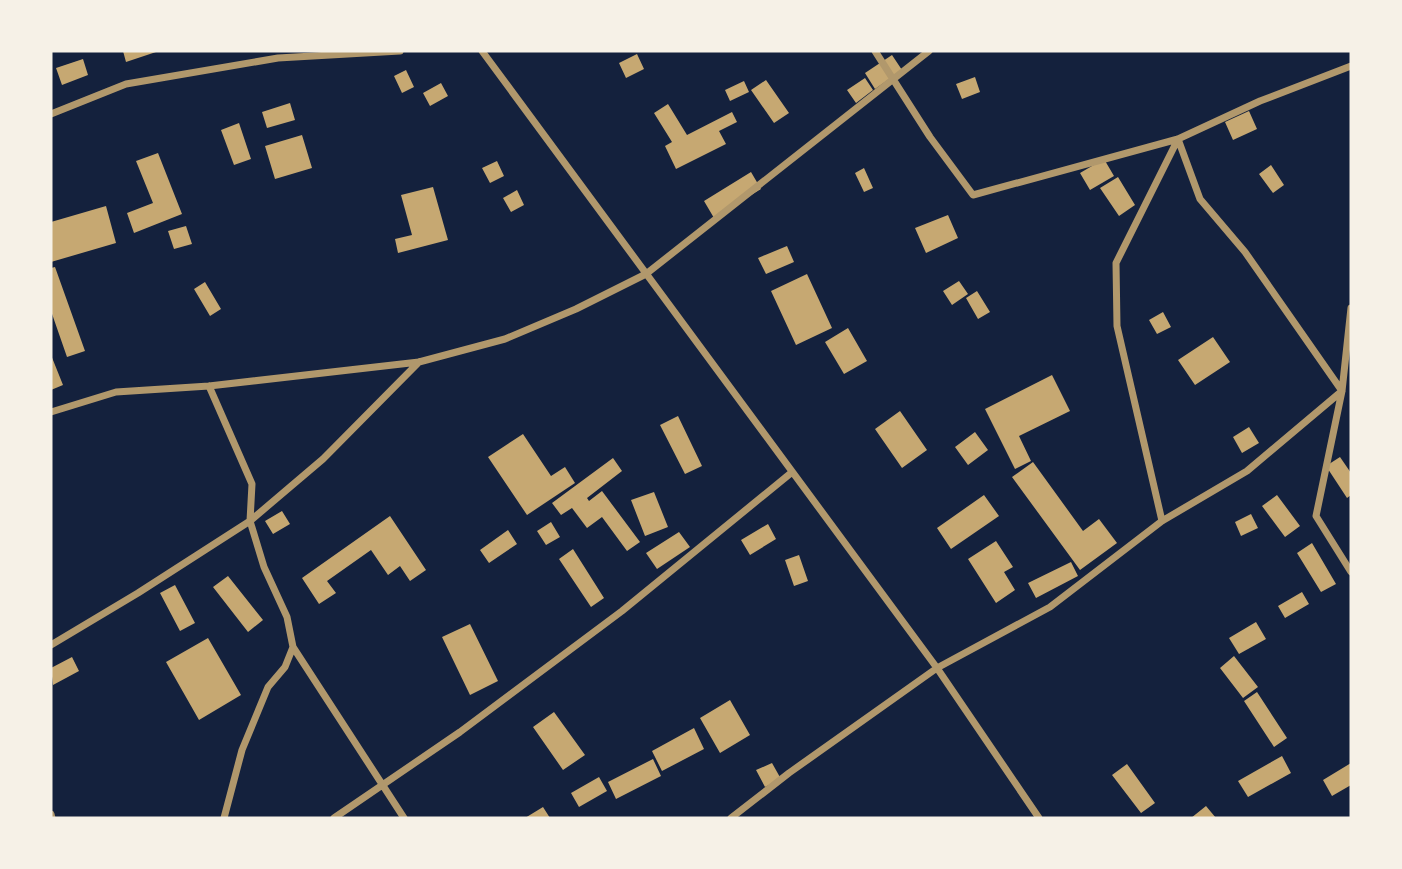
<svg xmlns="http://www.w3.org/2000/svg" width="1402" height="869" font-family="'Exo 2',sans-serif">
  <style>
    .building { fill: #c6a872 }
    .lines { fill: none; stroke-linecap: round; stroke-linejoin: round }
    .minor { stroke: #b1986c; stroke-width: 7 }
  </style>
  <rect width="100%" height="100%" fill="#14213d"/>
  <!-- building -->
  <path class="building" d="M123,51H159L126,62Z
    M637,54L644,69L626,78L619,63Z
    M892,55L902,70L875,89L865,73Z
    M83,59L88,75L62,85L56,68Z
    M406,70L414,87L402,93L394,76Z
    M975,77L980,92L962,99L956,84Z
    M865,78L873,90L856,103L847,90Z
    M766,80L789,113L774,123L751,90Z
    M744,81L749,92L730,101L725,90Z
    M441,83L448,96L430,106L423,93Z
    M290,103L295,120L267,128L262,112Z
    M668,104L687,135L732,112L737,122L719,131L726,144L676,169L665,146L672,142L654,113Z
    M1249,111L1257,129L1233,140L1225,122Z
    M239,123L251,159L234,165L221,130Z
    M302,135L312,168L275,179L265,146Z
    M158,153L182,214L134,233L127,213L153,203L136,161Z
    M1104,159L1114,176L1090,190L1080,173Z
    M497,161L504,176L490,183L482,168Z
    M1271,165L1284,185L1273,193L1259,174Z
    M864,168L873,188L864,192L855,173Z
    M751,172L761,189L714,218L704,201Z
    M1118,177L1135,205L1119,216L1100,188Z
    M433,187L448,240L398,253L395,239L412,235L401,195Z
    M517,190L524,205L511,212L503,198Z
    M106,206L116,243L51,262V222Z
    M948,215L958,238L926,253L915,228Z
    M186,226L192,244L174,249L168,231Z
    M787,246L794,262L766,274L758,258Z
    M55,267L85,351L67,357L51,311V268Z
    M807,274L832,328L796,345L771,291Z
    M959,281L968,294L952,305L943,291Z
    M205,282L221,309L210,316L194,289Z
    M977,291L990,312L978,319L966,298Z
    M1163,312L1171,327L1157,334L1149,320Z
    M848,328L867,361L844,374L825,342Z
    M1213,337L1230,362L1195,385L1178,360Z
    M51,355L63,385L51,390Z
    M1052,375L1070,411L1019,436L1031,461L1015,469L985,409Z
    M900,411L927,450L902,468L875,429Z
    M678,416L702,466L685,474L660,425Z
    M1249,427L1259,443L1242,453L1233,437Z
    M975,432L988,450L968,465L955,447Z
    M523,434L551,476L565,467L575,483L527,515L488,457Z
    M1340,457L1351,473V495L1347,498L1326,466Z
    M613,458L622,471L587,498L589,501L602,491L640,542L627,551L602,517L587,528L572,508L561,515L552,503Z
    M1033,462L1083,531L1099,519L1117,543L1080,570L1012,477Z
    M654,492L668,527L645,536L631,500Z
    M984,495L999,516L951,549L937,528Z
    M1277,495L1300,526L1285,537L1262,506Z
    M282,511L290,524L273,534L265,521Z
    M1251,514L1258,528L1241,536L1235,522Z
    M390,516L426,570L410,581L400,566L388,575L371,550L327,581L336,593L319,604L302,578Z
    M551,522L560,537L546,545L537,531Z
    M768,524L776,539L750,555L741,540Z
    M508,530L517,544L489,563L480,550Z
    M679,532L690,547L657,569L646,553Z
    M996,541L1013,567L1004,572L1015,590L996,603L968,559Z
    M1312,543L1336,584L1321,592L1297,553Z
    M573,549L604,598L591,607L559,559Z
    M799,555L808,581L794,586L785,560Z
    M1071,562L1078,576L1036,598L1028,583Z
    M228,576L263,620L248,632L213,587Z
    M175,585L195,623L180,631L160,593Z
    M1302,592L1309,604L1285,618L1278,606Z
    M1256,622L1266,639L1239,654L1229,638Z
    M470,624L498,681L470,695L442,637Z
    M208,638L241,695L199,720L166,662Z
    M1234,656L1258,687L1243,698L1220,668Z
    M72,657L79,671L53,685L51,668Z
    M1257,692L1287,738L1274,747L1244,701Z
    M730,700L750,735L720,753L700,718Z
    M554,712L585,755L563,770L533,727Z
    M694,728L704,749L662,771L652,751Z
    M1282,756L1291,773L1248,797L1238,781Z
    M653,759L661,776L616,799L608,782Z
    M772,763L781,779L765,787L756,770Z
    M1351,763V785L1332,796L1323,780Z
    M1127,764L1155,803L1141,813L1112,775Z
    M599,777L607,791L579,807L571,793Z
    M1206,806L1216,818H1191Z
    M543,807L550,818H525Z"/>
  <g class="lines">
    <!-- minor -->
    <path class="minor" d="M482,51L937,668L1039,818
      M875,51L930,137L973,195L1178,139L1260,101L1351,66
      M51,114L126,84L278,58L400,51
      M1351,308L1342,391L1316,516L1351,572
      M209,386L252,484L250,521L264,567L287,617L293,647L404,818
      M51,412L116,392L209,386L419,362L505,339L576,309L646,274L929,51
      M1162,521L1117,326L1116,263L1178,139
      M51,645L138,593L250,521L323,459L419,362
      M51,814L52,818
      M224,818L242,750L268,687L285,667L293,647
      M334,818L460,732L622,611L791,473
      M731,818L789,773L937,668L1050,607L1162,521L1247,471L1342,391L1245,252L1200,199L1178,139"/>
  </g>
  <!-- border -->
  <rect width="1402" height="869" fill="none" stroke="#f6f1e7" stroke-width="105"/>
</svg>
